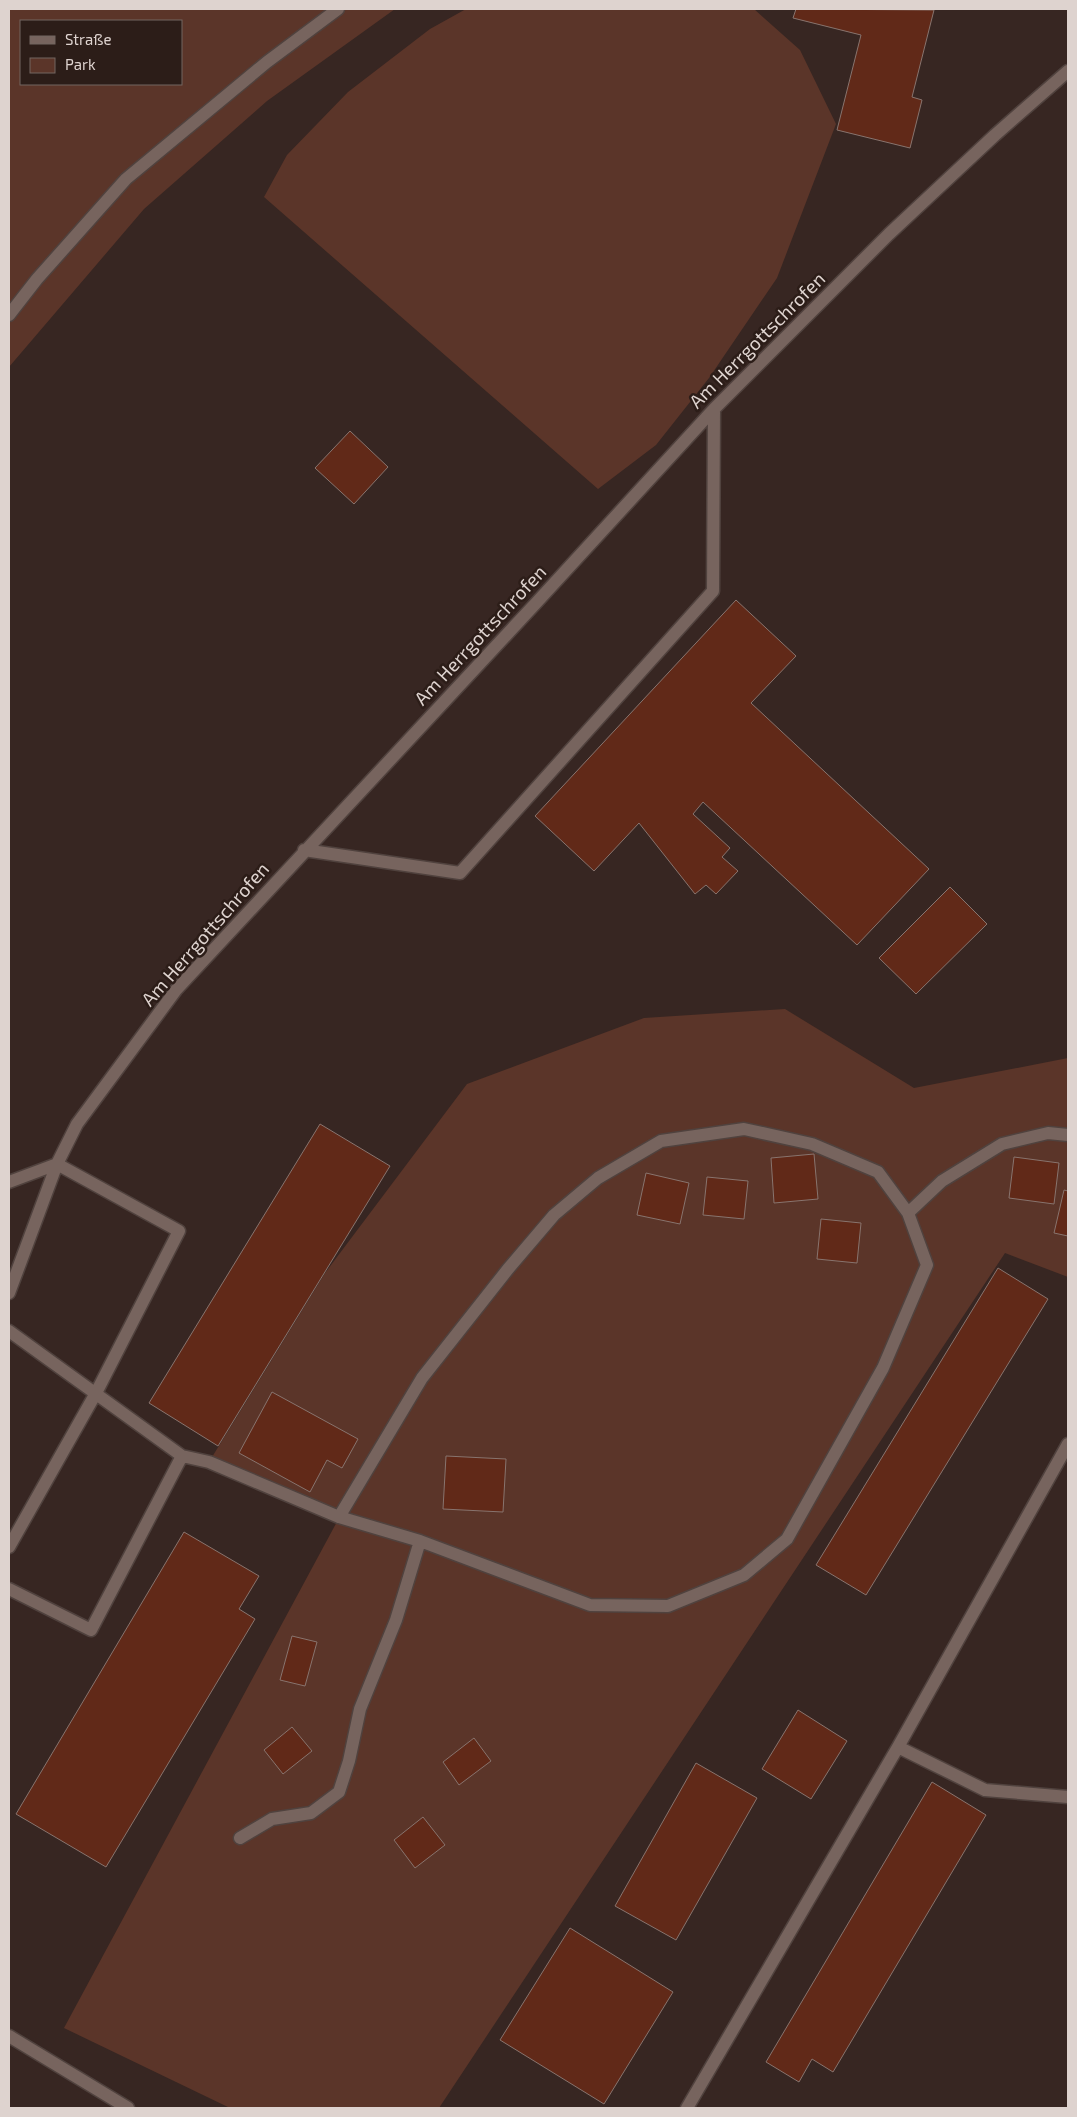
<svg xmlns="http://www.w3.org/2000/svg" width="1077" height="2117" font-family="'Exo 2',sans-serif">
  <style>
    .green { fill: #5b3529; fill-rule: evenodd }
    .building { fill: #612918; stroke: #88746e }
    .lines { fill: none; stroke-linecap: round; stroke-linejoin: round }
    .minor-casing { stroke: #50423e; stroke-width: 15 }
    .minor { stroke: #77645e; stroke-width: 12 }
    .labels { text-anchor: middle; stroke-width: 5; stroke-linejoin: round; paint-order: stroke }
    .street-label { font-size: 19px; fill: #ded3cf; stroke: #2c1d18 }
  </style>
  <rect width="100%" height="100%" fill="#372622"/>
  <!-- green -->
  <path class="green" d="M9,9H395L267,101L144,209L9,367ZM21,21H181V84H21Z
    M466,9H754L800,50L836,124L777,278L709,378L656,445L598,489L264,197L287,155L348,92L430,29Z
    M785,1009L914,1088L1068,1058V1277L1005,1253L439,2108H230L64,2028L339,1518L209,1462L325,1273L467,1084L644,1018Z"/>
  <!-- building -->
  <path class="building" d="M796,9L934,10L912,97L922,100L910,148L837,130L861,35L793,18Z
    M350,431L388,467L354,504L315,468Z
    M736,600L796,656L751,703L929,869L857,945L703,802L693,814L730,848L722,857L738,871L716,894L706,885L695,894L639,823L594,871L535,816Z
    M950,887L987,924L916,994L879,958Z
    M320,1124L390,1166L218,1446L149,1403Z
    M814,1154L818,1199L774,1203L771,1158Z
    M1014,1157L1059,1163L1054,1204L1009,1198Z
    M646,1173L689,1183L680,1224L637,1215Z
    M707,1177L748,1181L744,1219L703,1215Z
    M1064,1190L1068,1191V1236L1054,1233Z
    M821,1219L861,1223L857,1263L817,1259Z
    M998,1268L1048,1299L866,1595L816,1565Z
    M272,1392L358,1439L342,1468L327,1460L310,1492L239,1453Z
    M446,1456L506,1459L503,1512L443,1509Z
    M184,1532L259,1576L239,1609L255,1619L106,1867L16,1814Z
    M292,1636L317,1642L305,1686L280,1680Z
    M798,1710L847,1741L811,1799L762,1769Z
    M292,1727L312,1751L283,1774L264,1750Z
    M474,1738L491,1761L459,1785L443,1762Z
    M696,1763L757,1798L676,1940L615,1906Z
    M932,1782L986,1815L833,2072L812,2059L799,2082L766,2062Z
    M423,1817L445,1845L415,1868L394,1840Z
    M570,1928L673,1992L604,2104L500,2040Z"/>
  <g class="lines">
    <!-- minor casing -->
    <g class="minor-casing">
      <path id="minor" d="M9,315L37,279L126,179L267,62L338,9
        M304,850L460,873L713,591L714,409
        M9,1182L57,1164L179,1231L96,1393L9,1547
        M908,1213L942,1181L1002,1144L1048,1133L1068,1135
        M9,1293L57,1164L77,1124L176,990L537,602L714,409L889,234L995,135L1068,71
        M9,1331L182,1456L209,1462L339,1517L420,1541L590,1605L668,1606L744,1575L787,1539L883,1368L927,1265L908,1213L878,1172L812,1144L744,1129L661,1141L598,1178L554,1215L508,1269L422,1378L339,1517
        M9,1589L91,1630L182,1456
        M898,1747L985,1790L1068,1797
        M240,1838L272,1819L311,1813L339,1792L349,1761L360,1709L396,1620L420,1541
        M9,2036L128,2108
        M687,2108L898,1747L1068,1444"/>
    </g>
    <!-- minor -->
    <use href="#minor" class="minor"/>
  </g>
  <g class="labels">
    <!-- street labels -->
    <g class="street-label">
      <text transform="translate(757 340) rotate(-45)" y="7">Am Herrgottschrofen</text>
      <text transform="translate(480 635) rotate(-47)" y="7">Am Herrgottschrofen</text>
      <text transform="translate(205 934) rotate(-49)" y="7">Am Herrgottschrofen</text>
    </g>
  </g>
  <!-- border -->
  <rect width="1077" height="2117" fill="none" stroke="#ded3cf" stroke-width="20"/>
  <!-- legend -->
  <rect x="20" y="20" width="162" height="65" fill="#2c1d18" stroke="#736661"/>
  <rect x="30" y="36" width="25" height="8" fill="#77645e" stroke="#736661"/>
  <text x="65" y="45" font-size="15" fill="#ded3cf">Straße</text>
  <rect x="30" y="58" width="25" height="15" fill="#5b3529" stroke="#736661"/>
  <text x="65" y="70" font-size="15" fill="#ded3cf">Park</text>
</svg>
